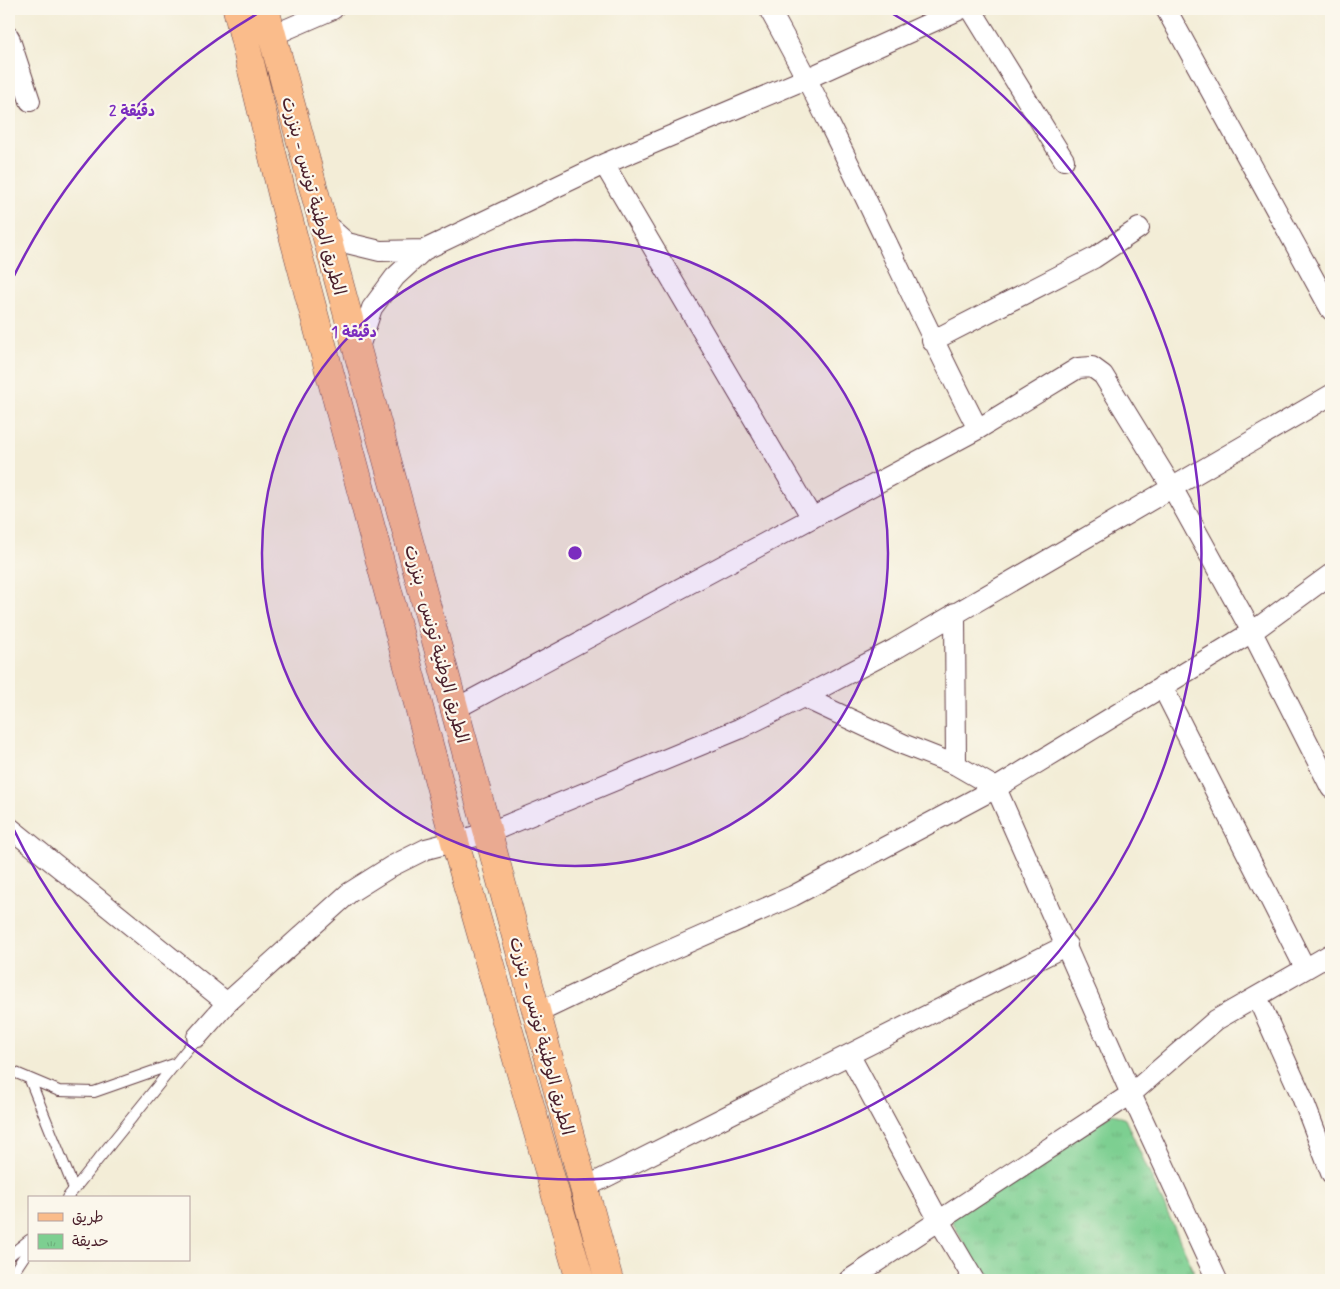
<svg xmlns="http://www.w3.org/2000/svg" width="1340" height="1289" font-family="Mynerve,'Playpen Sans Arabic',sans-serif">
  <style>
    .park { fill: url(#park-tufts); stroke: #64775e }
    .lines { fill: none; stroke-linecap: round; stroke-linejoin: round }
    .lane-casing { stroke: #633e45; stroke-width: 12 }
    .street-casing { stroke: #633e45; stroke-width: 22 }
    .primary-casing { stroke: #633e45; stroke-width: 29 }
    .lane { stroke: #fff; stroke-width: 10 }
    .street { stroke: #fff; stroke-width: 20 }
    .primary { stroke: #fabc8b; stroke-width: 28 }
    .ring { fill: none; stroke: #7b2cbf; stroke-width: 2.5 }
    .labels { text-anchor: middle; stroke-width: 4.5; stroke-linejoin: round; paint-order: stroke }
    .street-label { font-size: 18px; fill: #4a1f2b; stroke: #fbf7ec }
    .centre { fill: #7b2cbf; stroke: #fbf7ec; stroke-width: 2.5 }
    .ring-label { font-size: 15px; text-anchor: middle; font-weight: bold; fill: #7b2cbf; stroke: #fbf7ec; stroke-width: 4.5; stroke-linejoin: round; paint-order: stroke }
  </style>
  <defs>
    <pattern id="park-tufts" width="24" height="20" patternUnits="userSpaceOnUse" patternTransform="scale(1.25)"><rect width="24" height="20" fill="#7dcf91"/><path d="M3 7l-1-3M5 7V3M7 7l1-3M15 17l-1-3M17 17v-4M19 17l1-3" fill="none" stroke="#6eb17d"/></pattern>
  </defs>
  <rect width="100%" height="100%" fill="#fbf7ec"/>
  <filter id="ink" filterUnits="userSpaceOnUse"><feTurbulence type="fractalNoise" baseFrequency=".02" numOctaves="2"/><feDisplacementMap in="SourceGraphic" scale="10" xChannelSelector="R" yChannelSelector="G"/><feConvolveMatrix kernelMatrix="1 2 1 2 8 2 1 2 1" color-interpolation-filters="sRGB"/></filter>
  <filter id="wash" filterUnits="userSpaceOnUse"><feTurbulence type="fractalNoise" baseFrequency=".0096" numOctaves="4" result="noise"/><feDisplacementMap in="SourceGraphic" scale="20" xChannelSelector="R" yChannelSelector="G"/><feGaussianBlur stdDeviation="1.12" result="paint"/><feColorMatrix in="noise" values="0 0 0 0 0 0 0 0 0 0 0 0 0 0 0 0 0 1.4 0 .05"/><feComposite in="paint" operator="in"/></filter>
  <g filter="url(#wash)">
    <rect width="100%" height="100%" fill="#f3edd7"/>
    <!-- park -->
    <path class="park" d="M1113,1113L1125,1119L1198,1280H983L951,1219Z"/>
  </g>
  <g filter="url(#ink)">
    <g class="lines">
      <!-- lane casing -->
      <g class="lane-casing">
        <path id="lane" d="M9,1070L59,1091L94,1092L174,1064
          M30,1080L74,1189
          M67,1198L197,1037
          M9,1256L29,1240
          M9,1279L29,1249"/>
      </g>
      <!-- street casing -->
      <g class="street-casing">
        <path id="street" d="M769,9C845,145 906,290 978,429
          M971,9L1064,160
          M1166,9L1331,310
          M271,36L333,9
          M9,37L30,101
          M604,164L812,518
          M321,220L347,243L380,251L424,250
          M932,341L1094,258L1139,228
          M357,353L372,308L395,277L424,250L604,164L808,78L961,9
          M955,613L956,765
          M1162,686L1305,968
          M803,697L905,745L956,765L996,788L1131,1094L1217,1280
          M455,709L978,429L1078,368L1092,367L1103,375L1173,489L1252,632L1331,788
          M9,827L227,1003L349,893L392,866L426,849L488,833L739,729L803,697L895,649L1331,395
          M1257,997L1302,1097L1331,1173
          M535,1014L648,960L793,896L996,788L1252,632L1331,574
          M197,1037L227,1003
          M850,1056L938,1219L974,1280
          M584,1188L1067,945
          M849,1280L1131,1094L1216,1020L1331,954"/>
      </g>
      <!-- primary casing -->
      <g class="primary-casing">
        <path id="primary" d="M237,9L283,198L455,842L580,1280
          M265,9L609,1280"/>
      </g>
      <!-- lane -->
      <use href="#lane" class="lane"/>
      <!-- street -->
      <use href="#street" class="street"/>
      <!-- primary -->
      <use href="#primary" class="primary"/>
    </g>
  </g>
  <!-- distance rings -->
  <circle cx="575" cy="553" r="313" fill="#7b2cbf" fill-opacity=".12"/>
  <g class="ring">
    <circle cx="575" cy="553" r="313"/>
    <path d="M10 284A626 626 0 0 1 262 11M888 11A626 626 0 1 1 10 822"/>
  </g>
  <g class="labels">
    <!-- street labels -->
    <g class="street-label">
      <text transform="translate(314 196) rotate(75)" y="6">الطريق الوطنية تونس - بنزرت</text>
      <text transform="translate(437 644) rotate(75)" y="6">الطريق الوطنية تونس - بنزرت</text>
      <text transform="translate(542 1036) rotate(75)" y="6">الطريق الوطنية تونس - بنزرت</text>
    </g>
  </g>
  <circle cx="575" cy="553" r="8" class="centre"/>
  <g class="ring-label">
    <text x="132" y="116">2 دقيقة</text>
    <text x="354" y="337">1 دقيقة</text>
  </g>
  <!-- margin -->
  <rect width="1340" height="1289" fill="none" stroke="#fbf7ec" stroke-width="30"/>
  <!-- legend -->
  <rect x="28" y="1196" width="162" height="65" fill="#fbf7ec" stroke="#b4a19f"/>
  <rect x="38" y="1213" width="25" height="8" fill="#fabc8b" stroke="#b4a19f"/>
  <text x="72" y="1222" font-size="15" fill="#4a1f2b">طريق</text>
  <rect x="38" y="1234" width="25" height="15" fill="url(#park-tufts)" stroke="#b4a19f"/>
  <text x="72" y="1246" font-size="15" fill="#4a1f2b">حديقة</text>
</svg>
